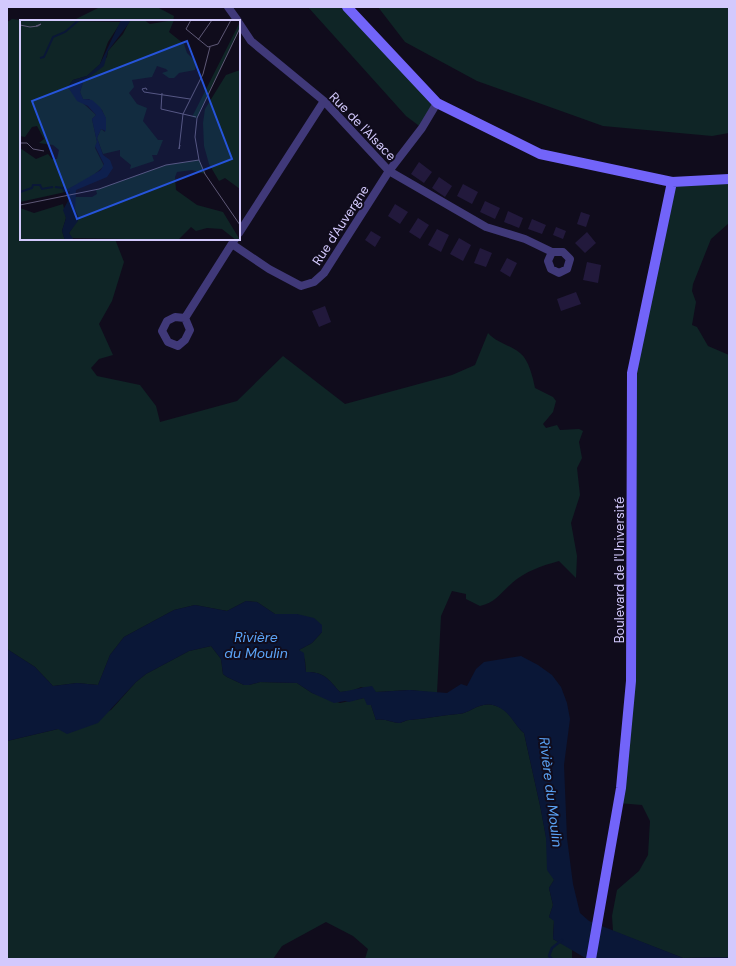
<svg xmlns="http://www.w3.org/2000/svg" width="736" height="966" font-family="'DM Sans',sans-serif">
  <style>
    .green { fill: #0f2526 }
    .water { fill: #0a1737 }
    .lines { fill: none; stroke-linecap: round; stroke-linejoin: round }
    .stream { stroke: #0a1737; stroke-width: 2.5 }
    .building { fill: #22193c }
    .minor { stroke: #403979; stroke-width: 8 }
    .secondary { stroke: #7264f9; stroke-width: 10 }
    .labels { text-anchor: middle; stroke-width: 4; stroke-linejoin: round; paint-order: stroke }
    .street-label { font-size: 13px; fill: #d3c9fd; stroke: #100c1c }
    .water-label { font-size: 14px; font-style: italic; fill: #5ca5f8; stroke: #100c1c }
    .inset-river { fill: none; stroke: #0a1737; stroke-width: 2 }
    .inset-road { fill: none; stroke: #5e5876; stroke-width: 1 }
    .view { fill: #2654da; fill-opacity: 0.15; stroke: #2654da; stroke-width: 2 }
    .inset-edge { fill: none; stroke: #d3c9fd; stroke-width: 2 }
  </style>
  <rect width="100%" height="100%" fill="#100c1c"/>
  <!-- green -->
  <path class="green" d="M100,7H157L174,16L173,21H72Z
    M308,7H347L437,103L422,128L406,116Z
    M378,7H729V133L712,136L603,126L477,81L405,42Z
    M12,19L29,21H21V239H115L124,262L112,301L99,324L113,355L99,359L91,368L97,376L140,385L156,406L160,422L237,401L283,356L345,404L452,375L475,365L488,333C497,343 510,345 520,353C529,360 533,378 535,388L553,397L556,401L553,412L543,424L546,428L557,425L560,430L579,429L583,431L579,442L582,458L577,468L580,495L571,523L577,556L576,578L559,561C541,566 526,571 512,583C501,593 495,603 480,606L466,599V594L452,591L441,616L437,693L410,690L376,692L361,687L352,691L340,692C328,679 325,672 306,672L305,660L299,650L312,643L322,632L297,614H275L257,602L246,601L227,611L195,605L174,610L124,637L110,655L98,685L77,683L53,686L35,667L7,649V22Z
    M729,179V223L711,239L693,284L692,291L696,302L692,325L697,327L708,346L729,355V957L683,958L613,931L612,916L617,890L639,871L648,855L650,821L642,805L618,803L631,681L632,373L672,182Z
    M211,646L221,659L223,674L227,677L244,685H249L260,682L297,683L312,693L340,703L364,698L371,705L376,720C385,718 392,723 400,723C404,722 406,720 409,720C426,719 442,715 458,714C472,713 479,700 496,706C510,710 514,725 524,733L541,810L554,880L549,888L553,905L549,917L554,920L553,939L572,949V959H365L368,949L353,936L326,922L282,946L273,959H7V741L58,729L111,710L136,682L146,674L189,651Z"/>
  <!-- water -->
  <path class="water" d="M246,601L257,602L275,614H297L314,618L322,625V632L312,643L299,650L304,653L306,672C325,672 328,679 340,692C351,691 361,687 372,686L376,692L410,690L447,693L461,684L467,686L476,669L484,662L521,656L538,665L552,675L561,687L567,703L570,719L564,765L567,838L573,884L580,913L589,921L683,958L729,957V959H587L553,939L554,921L549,917L553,905L549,888L554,880L547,870L546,838L541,810L524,733C514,725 510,711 496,706C479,700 472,713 458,714C442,715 426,719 409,720C406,720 403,722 400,723C392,723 385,718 376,720L371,705H367L364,698L349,702L345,701L334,703L312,693L297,683L260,682L249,685H244L227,677L223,674L221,659L211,646L189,651L146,674L136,682L98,723L67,734L58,729L7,741V649L35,667L53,686L77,683L98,685L110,655L124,637L174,610L195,605L227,611Z"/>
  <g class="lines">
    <!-- stream -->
    <path class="stream" d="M552,959L549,956L552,948L562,940"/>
  </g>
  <!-- building -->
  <path class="building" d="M419,162L432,172L424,183L411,174Z
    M439,177L452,186L445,197L432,188Z
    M463,184L478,192L472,204L457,196Z
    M485,201L500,208L495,219L480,212Z
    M395,204L408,212L400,224L388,216Z
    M508,211L523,218L519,228L504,222Z
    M581,212L590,215L586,227L577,224Z
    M418,218L429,225L420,239L409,232Z
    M532,219L546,225L542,234L528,229Z
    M556,227L566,231L563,239L553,235Z
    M437,229L449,235L441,252L428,245Z
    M371,231L381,237L375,247L365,240Z
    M587,232L596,243L585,253L575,243Z
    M459,238L471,245L463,261L450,254Z
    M480,248L492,253L486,267L474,263Z
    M507,258L517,263L510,277L500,271Z
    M587,262L601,265L598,283L583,280Z
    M576,292L581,304L561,311L557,299Z
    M325,306L331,322L319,327L312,311Z"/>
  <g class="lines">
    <!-- minor -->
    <path class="minor" d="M228,7L238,21
      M239,23L251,41L324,101L389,171L486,227L525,239L552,252H563L570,259L567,269L559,273L551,269L548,261L552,252
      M239,233L324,101
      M232,244L269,269L301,286L314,282L324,273L389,171L422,128L437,103
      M175,317L185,318L190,330L185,340L178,346L168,342L162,331L167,321Z
      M185,318L235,239"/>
    <!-- secondary -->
    <path class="secondary" d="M347,7L437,103L540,154L672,182L729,179
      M591,959L621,788L631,681L632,373L672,182"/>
  </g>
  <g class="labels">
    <!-- street labels -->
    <g class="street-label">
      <text transform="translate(363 126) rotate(46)" y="5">Rue de l'Alsace</text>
      <text transform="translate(340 225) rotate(-57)" y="5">Rue d'Auvergne</text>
      <text transform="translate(619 570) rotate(-90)" y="5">Boulevard de l'Université</text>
    </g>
    <!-- water labels -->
    <g class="water-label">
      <text x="256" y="642">Rivière<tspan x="256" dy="16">du Moulin</tspan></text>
      <text transform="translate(551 792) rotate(83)" y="5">Rivière du Moulin</text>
    </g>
  </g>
  <!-- overview -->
  <g transform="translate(20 20)">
    <rect width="220" height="220" fill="#100c1c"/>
    <path d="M0,0L101,2L88,22L80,44L67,56L53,60L48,67L54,75L76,95L72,99L77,122L75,128L84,146L70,158L50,168V171L0,182V128L16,139L28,134L32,139H37L39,130L33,125L19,123L24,119L17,106L12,107L5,117L0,116ZM110,0H124L130,4L154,0L149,12L164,24L167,33L175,41L176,46L175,50L159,53L154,58H149L142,53L148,51L146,49L137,46L132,57L112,60L114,67L109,73L117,84L127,88L123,101L138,120H143L137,135H132L134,141L110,149L111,145L100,136V130L83,134L77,118L81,109L85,112L86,99L82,90L69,79H63L60,72L63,62L87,37L88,31L103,14ZM220,2V8L177,98L172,97ZM220,50V169L205,158L199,161L189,144L184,126L183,103L185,89L206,55ZM179,140L185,154L172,150L157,152L155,157L156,170L177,185L203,192L220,220H216L202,209L187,208L176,211L171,207L158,220L52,218L49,213L59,198L55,190V177H72L77,174L76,170L146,145ZM43,184L46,198L42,211L45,220H0V188L14,193Z" fill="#0f2526"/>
    <path d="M101,0H110L109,3L88,31L84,46L63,62L60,72L63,79L72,80L80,87L86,98V111L81,109L77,118L83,135L90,140L93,148L87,157L56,170L55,189L58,201L49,213L54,220H45L42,211L46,198L43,190L49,179L50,168L81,150L84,144L75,126L77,122L72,99L76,95L68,86L57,81L48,67L53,60L67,56L80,44Z" fill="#0a1737"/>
    <path class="inset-river" d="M20,38L24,37L33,17L45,12L59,0M35,167L43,168L44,171L50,169M0,172L12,168L13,165H20L22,169L33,167"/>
    <path class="inset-road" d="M171,0L166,9L188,27L198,24L211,0M0,5L10,7L18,6L21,4L16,6M220,8L177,98L175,117L179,140L185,154L220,205M178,20L192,0M127,70L126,68L122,69L124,72L170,79M142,73L141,89L176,97M0,123H7L13,129L24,131M160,125L159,129L163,94L183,54L190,27M0,185L79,169L146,145L179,140"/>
    <path class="view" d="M167,21L212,139L57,199L12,81Z"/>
    <rect width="220" height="220" class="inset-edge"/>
  </g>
  <!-- border -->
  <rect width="736" height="966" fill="none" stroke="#d3c9fd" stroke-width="16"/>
</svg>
